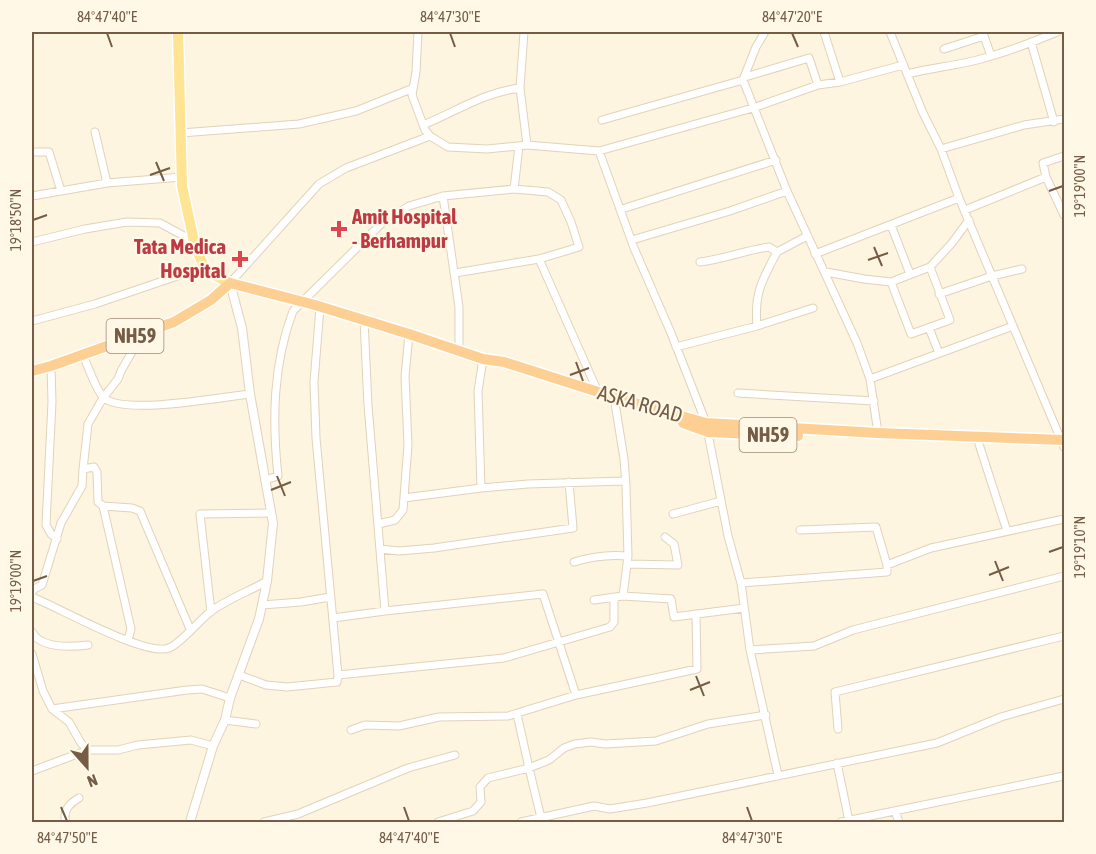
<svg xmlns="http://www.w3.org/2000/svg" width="1096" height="854" font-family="'Asap Condensed',sans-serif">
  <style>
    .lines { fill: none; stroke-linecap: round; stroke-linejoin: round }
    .minor-casing { stroke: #e1d2bb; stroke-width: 9 }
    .tertiary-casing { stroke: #e1d2bb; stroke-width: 10 }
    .primary-casing { stroke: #fff; stroke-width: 13 }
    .trunk-casing { stroke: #fff; stroke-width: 13 }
    .minor { stroke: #fff; stroke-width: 7 }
    .tertiary { stroke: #fff; stroke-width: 8 }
    .primary { stroke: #ffe494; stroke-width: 10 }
    .trunk { stroke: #fdcf93; stroke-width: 10 }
    .ticks { fill: none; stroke: #745c46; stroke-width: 2 }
    .health-dot { fill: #e0444e; stroke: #fff8e6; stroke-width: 2 }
    .labels { text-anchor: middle; stroke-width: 4.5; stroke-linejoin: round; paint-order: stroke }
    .shield { fill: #fff8e6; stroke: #9e8b76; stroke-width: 1.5 }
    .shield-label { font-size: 20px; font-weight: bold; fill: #745c46 }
    .health-label { font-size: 21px; font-weight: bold; fill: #be3a42; stroke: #fff8e6; text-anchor: start }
    .street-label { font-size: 21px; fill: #745c46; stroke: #fff8e6 }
    .neatline { fill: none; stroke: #745c46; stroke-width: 2 }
    .ticks-label { font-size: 15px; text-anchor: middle; fill: #745c46 }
  </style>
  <rect width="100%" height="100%" fill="#fdf5df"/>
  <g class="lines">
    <!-- minor casing -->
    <g class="minor-casing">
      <path id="minor" d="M418,32L416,72L412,95L425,130L430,136L448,147L487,149L527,145L599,151L753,108L818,85L840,82L903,65
        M524,32L520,88L527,145
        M765,32L756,47L743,80L787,191L857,343L870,379L878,433
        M824,32L840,82
        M890,32L923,113L941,149L959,198L1064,447
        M1031,42L1054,122
        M944,49L984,36L991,56
        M907,74C930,68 954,66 977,60C1004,53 1031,43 1057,32
        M745,77L809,58L818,85
        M602,120L743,80
        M423,125C455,112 485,92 520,88
        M95,132L107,183
        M181,133L299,124L356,111L411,89
        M941,149L1024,125L1064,119
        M599,151L634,248L671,333L706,423L728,536L741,583L750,650L778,775
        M32,152H49L61,191
        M1046,177L1064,215
        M514,189L519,146
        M32,196L107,183L182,177
        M443,196L459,307V351
        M622,209L776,160
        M965,210L1046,177L1043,163L1064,156
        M891,225L910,274
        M632,240L730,211L787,191
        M32,242L85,229L127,222L160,223L184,236L194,245
        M815,254L959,198
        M539,259L598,392
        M700,262C724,259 746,250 769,247L777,252L807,236
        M826,272L864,279L891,282L930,267L952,243L969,220
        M891,282L911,334L950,320L930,267
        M230,283L319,184L346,168L430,136
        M939,294L992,276L1022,269
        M32,321L95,304L204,267
        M757,326L813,308
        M929,328L939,353
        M676,347L757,326C754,294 762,280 777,252
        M83,355C88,366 95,388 103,397C121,416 222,397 250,394
        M51,366L52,402L46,525L51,534L57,539
        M870,379L1013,326
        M738,393L874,401
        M615,403L624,459L626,485L628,556L623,596
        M979,444L1007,531
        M83,469L88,424L103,398L118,379L121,371L133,350V337
        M265,480L278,476C272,420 273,364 293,311L383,222L409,206L443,196L514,189L548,192L561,200L571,222L579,247L539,259L455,273
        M481,488L528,484L625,481
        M404,498L481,488L478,391L483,359
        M103,506L131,629L128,640
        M673,514L721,501
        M378,524L395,520L403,510L408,445L405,376L409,334
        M380,549L399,551L434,548L573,528L569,482
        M574,562C593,556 608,554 628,556
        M627,564L678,565L674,544L665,537
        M887,565L931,548L1064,519
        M741,583L887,572V565L876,527L800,530
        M32,592L34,589L42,585L61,523L82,486L83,469L94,467L97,472L98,502L103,506L132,508L140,511L190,629
        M32,597C58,607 145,657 169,648C180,644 199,621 210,612C227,599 248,592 267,581
        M594,600L623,596L671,599L674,617L744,608
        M262,605L301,602L330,597
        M385,611L543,594L576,695
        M211,612L200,514L271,513
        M333,618L385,611L368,405L364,320
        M32,632C41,649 71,647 88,645
        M750,650L814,646L853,630L1064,576
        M32,654L43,691L52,709L187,690L202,689L230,698
        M239,675L266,685L287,687L337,682L338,675L316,438L314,382L320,307
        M338,675L504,658L610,627L614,622V597
        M52,709L69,722L81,743L88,750H118L138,745L191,740L213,746
        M517,714L529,768L549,760L564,748L575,744L591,742L605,744L656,741L708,724L766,715
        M225,720L256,724
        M838,729L835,692L1064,636
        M351,730L365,725L399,726L439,717L508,716L576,695L697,669L696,614
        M837,763L849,821
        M32,771L88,750
        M895,811L899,822
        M66,822C62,811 70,803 79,798
        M264,822L298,814L408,768L455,755
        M438,822L473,811L481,802L480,787L488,778L529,768L542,822
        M521,822L594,806L610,809L647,803L937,743L1001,717L1064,699
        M841,822L1064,776"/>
    </g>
    <!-- tertiary casing -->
    <g class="tertiary-casing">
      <path id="tertiary" d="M190,822L213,746L225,720L230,698L259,619L267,581L273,523L250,394L242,328L230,283"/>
    </g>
    <!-- primary casing -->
    <g class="primary-casing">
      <path id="primary" d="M178,32L182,186L195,246L206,271L230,283"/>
    </g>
    <!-- trunk casing -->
    <g class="trunk-casing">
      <path id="trunk" d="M32,371L51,366L174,322L211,300L230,283L315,305L409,334L483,359L504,362L614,397L706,423L878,433L1064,440
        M683,423L708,432L798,436"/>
    </g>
    <!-- minor -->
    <use href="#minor" class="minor"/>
    <!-- tertiary -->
    <use href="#tertiary" class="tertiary"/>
    <!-- primary -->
    <use href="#primary" class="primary"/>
    <!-- trunk -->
    <use href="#trunk" class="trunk"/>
  </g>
  <!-- ticks -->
  <path class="ticks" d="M107,33L112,47M450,33L455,47M792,33L798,47M156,162L164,181M150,175L170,168M1049,191L1063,186M33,220L47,215M874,247L882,266M868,260L888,253M576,362L583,381M570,375L589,368M277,476L285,496M271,490L291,482M1049,552L1063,547M995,561L1003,581M989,575L1009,567M33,581L47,576M696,676L704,696M690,690L710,682M61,807L67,821M404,807L409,821M747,807L752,821"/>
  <!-- markers -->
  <g class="health-dot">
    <path d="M336 220h6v6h6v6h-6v6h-6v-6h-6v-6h6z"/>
    <path d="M237 250h6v6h6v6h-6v6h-6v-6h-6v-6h6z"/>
  </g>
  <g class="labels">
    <!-- shield labels -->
    <g class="shield">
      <rect x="106.5" y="319" width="57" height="34" rx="4.5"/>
      <rect x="739.5" y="418" width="57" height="34" rx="4.5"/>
    </g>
    <g class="shield-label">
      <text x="135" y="343">NH59</text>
      <text x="768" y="442">NH59</text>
    </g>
    <!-- health labels -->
    <g class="health-label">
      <text x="352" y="224">Amit Hospital<tspan x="352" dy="24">- Berhampur</tspan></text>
      <text x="226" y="254" text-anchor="end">Tata Medica<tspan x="226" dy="24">Hospital</tspan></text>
    </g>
    <!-- street labels -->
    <g class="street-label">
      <text transform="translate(640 404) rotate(16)" y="7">ASKA ROAD</text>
    </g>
  </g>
  <!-- border -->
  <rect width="1096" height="854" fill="none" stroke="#fff8e6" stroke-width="66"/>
  <!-- north arrow -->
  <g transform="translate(87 767) rotate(159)" stroke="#fff8e6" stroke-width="4.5" paint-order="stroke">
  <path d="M0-4.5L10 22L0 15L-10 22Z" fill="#745c46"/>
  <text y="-9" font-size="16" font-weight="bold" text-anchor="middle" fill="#745c46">N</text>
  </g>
  <rect x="33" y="33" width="1030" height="788" class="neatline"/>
  <g class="ticks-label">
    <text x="107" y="22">84°47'40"E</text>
    <text x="450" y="22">84°47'30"E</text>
    <text x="792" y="22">84°47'20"E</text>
    <text transform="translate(1080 186) rotate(-90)" y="5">19°19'00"N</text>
    <text transform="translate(16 220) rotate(-90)" y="5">19°18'50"N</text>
    <text transform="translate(1080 547) rotate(-90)" y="5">19°19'10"N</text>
    <text transform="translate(16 581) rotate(-90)" y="5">19°19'00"N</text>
    <text x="67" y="843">84°47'50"E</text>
    <text x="409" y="843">84°47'40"E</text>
    <text x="752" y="843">84°47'30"E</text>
  </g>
</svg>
